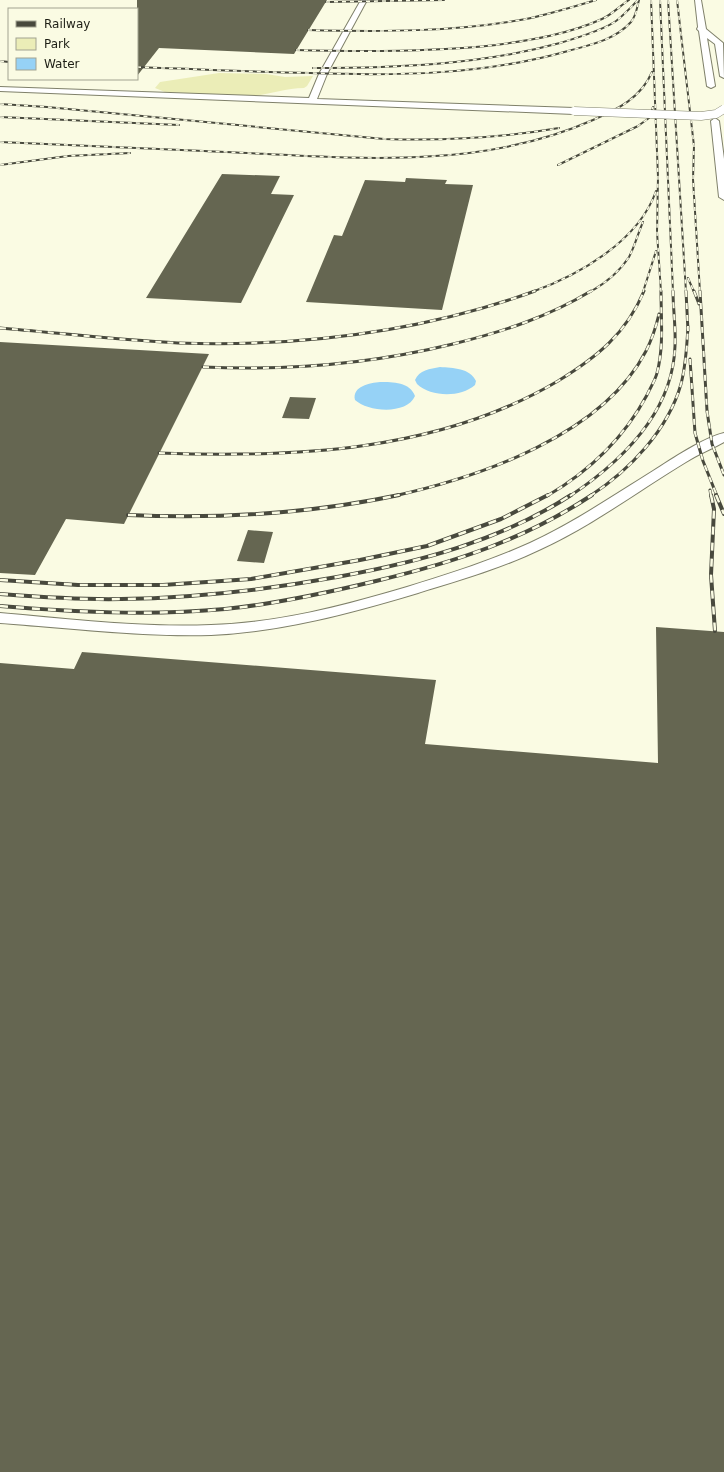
<svg xmlns="http://www.w3.org/2000/svg" width="724" height="1472" font-family="'DejaVu Sans',sans-serif">
  <style>
    .green { fill: #ebedb7 }
    .water { fill: #96d2f6 }
    .building { fill: #656651 }
    .lines { fill: none; stroke-linecap: round; stroke-linejoin: round }
    .service-casing { stroke: #7f806a; stroke-width: 2 }
    .service { fill: #fff; fill-rule: evenodd }
    .rail-far2-casing { stroke: #48493d; stroke-width: 2 }
    .rail-far1-casing { stroke: #48493d; stroke-width: 3 }
    .rail-casing { stroke: #48493d; stroke-width: 4 }
    .rail-far2 { stroke: #fafbe3; stroke-width: 1.5; stroke-dasharray: 4; stroke-linecap: butt }
    .rail-far1 { stroke: #fafbe3; stroke-width: 2; stroke-dasharray: 6; stroke-linecap: butt }
    .rail { stroke: #fafbe3; stroke-width: 2.5; stroke-dasharray: 8; stroke-linecap: butt }
    .service-bridge-casing { stroke: #7f806a; stroke-width: 9; stroke-linecap: butt }
    .service-bridge { stroke: #fff; stroke-width: 8 }
  </style>
  <rect width="100%" height="100%" fill="#fafbe3"/>
  <!-- green -->
  <path class="green" d="M219,73L266,74L285,77L313,76L307,86L304,88C286,88 271,94 253,96L165,92L155,88L160,82Z"/>
  <!-- water -->
  <path class="water" d="M440,367C453,368 470,368 476,381L475,385C460,398 431,397 417,384L415,380C419,370 430,369 440,367Z
    M380,382C393,382 410,382 415,396C407,415 368,412 355,400C352,386 370,383 380,382Z"/>
  <!-- building -->
  <path class="building" d="M137,0H327L294,54L159,48L137,76Z
    M222,174L280,176L271,194L294,195L241,303L146,298Z
    M406,178L447,180L445,184L473,185L442,310L306,302L334,235L342,236L365,180L405,182Z
    M0,342L209,354L124,524L66,519L35,575L0,573Z
    M290,397L316,398L309,419L282,418Z
    M248,530L273,532L264,563L237,561Z
    M656,627L724,632V1472H0V663L74,669L82,652L436,680L425,744L658,763Z"/>
  <g class="lines">
    <!-- service casing -->
    <g class="service-casing">
      <path id="service" d="M361,0H367L327,74L317,99L574,108L578,111L574,114L0,91V87L309,98L319,74Z
        M695,0H701L706,29L723,43L724,78L720,76L715,44L707,38L715,86L711,88L707,86L699,31L697,29L698,27Z
        M715,118L719,121L724,159V200L719,197L711,121Z
        M724,433V442C712,449 698,454 686,462C638,491 593,525 541,549C502,568 460,580 418,593C351,613 282,632 211,635C141,637 70,628 0,623V613C70,619 141,628 211,625C278,623 343,606 407,587C449,574 490,561 530,543C573,523 613,496 653,471C672,459 703,438 724,433Z"/>
    </g>
    <!-- service -->
    <use href="#service" class="service"/>
    <!-- rail-far2 casing -->
    <g class="rail-far2-casing">
      <path id="rail-far2" d="M651,0L658,177L657,232L661,292
        M660,0L673,292
        M668,0L686,292
        M677,0L694,146L693,179L700,292
        M326,2L444,0
        M308,30C381,32 454,32 526,19C550,14 573,7 596,0
        M296,50C363,52 430,52 496,45C532,40 569,34 602,19C611,15 620,6 629,0
        M0,61L9,62
        M137,67C195,69 252,72 310,73C397,76 484,75 568,51C590,45 615,40 631,22C636,16 637,8 639,0
        M313,68C395,68 480,65 560,43C576,38 602,31 616,21C624,15 631,7 638,0
        M0,104L47,107L384,139C443,141 501,138 559,128
        M0,117L179,125
        M0,142C68,145 136,148 204,151C333,156 472,174 593,120C618,109 641,98 652,72
        M0,165L68,156L130,153
        M558,165L638,126L649,118L653,107
        M688,278L694,292
        M532,292C579,275 639,241 656,191
        M590,292C604,284 620,271 629,257C635,246 638,233 643,222
        M643,292L656,251"/>
    </g>
    <!-- rail-far1 casing -->
    <g class="rail-far1-casing">
      <path id="rail-far1" d="M686,291L688,331
        M694,291L699,304
        M700,291L707,411L712,444L724,475
        M0,328C59,333 118,340 178,343C298,347 422,332 535,291
        M690,359L695,433L703,461L717,496
        M203,367C288,371 371,364 453,344C502,332 548,317 591,291
        M159,453C295,458 438,452 558,381C597,357 626,334 644,291
        M710,490L711,496
        M394,496C480,477 603,435 646,351C652,339 656,327 659,314
        M547,496C588,472 624,438 647,395C650,388 655,381 657,373C664,347 661,318 661,291
        M570,496C621,462 673,412 675,346C676,328 673,309 673,291
        M590,496C630,470 668,430 681,384C686,365 687,345 688,326"/>
    </g>
    <!-- rail casing -->
    <g class="rail-casing">
      <path id="rail" d="M711,495L714,509L711,575L715,631
        M716,495L724,514
        M128,515C219,519 309,514 399,495
        M0,580L78,585H163L251,579L360,560L427,546L501,519L548,495
        M0,594C40,597 80,600 121,599C193,598 265,590 337,577C419,562 500,541 571,495
        M0,606C75,612 150,616 225,609C276,604 326,593 376,581C455,562 524,540 592,495"/>
    </g>
    <!-- rail-far2 -->
    <use href="#rail-far2" class="rail-far2"/>
    <!-- rail-far1 -->
    <use href="#rail-far1" class="rail-far1"/>
    <!-- rail -->
    <use href="#rail" class="rail"/>
    <!-- service-bridge casing -->
    <g class="service-bridge-casing">
      <path id="service-bridge" d="M574,111L701,116L716,114L724,109"/>
    </g>
    <!-- service-bridge -->
    <use href="#service-bridge" class="service-bridge"/>
  </g>
  <!-- legend -->
  <rect x="8" y="8" width="130" height="72" fill="#fafbe3" stroke="#a2a391"/>
  <rect x="16" y="21" width="20" height="6" fill="#48493d" stroke="#a2a391"/>
  <text x="44" y="28" font-size="12" fill="#1d1e15">Railway</text>
  <rect x="16" y="38" width="20" height="12" fill="#ebedb7" stroke="#a2a391"/>
  <text x="44" y="48" font-size="12" fill="#1d1e15">Park</text>
  <rect x="16" y="58" width="20" height="12" fill="#96d2f6" stroke="#a2a391"/>
  <text x="44" y="68" font-size="12" fill="#1d1e15">Water</text>
</svg>
